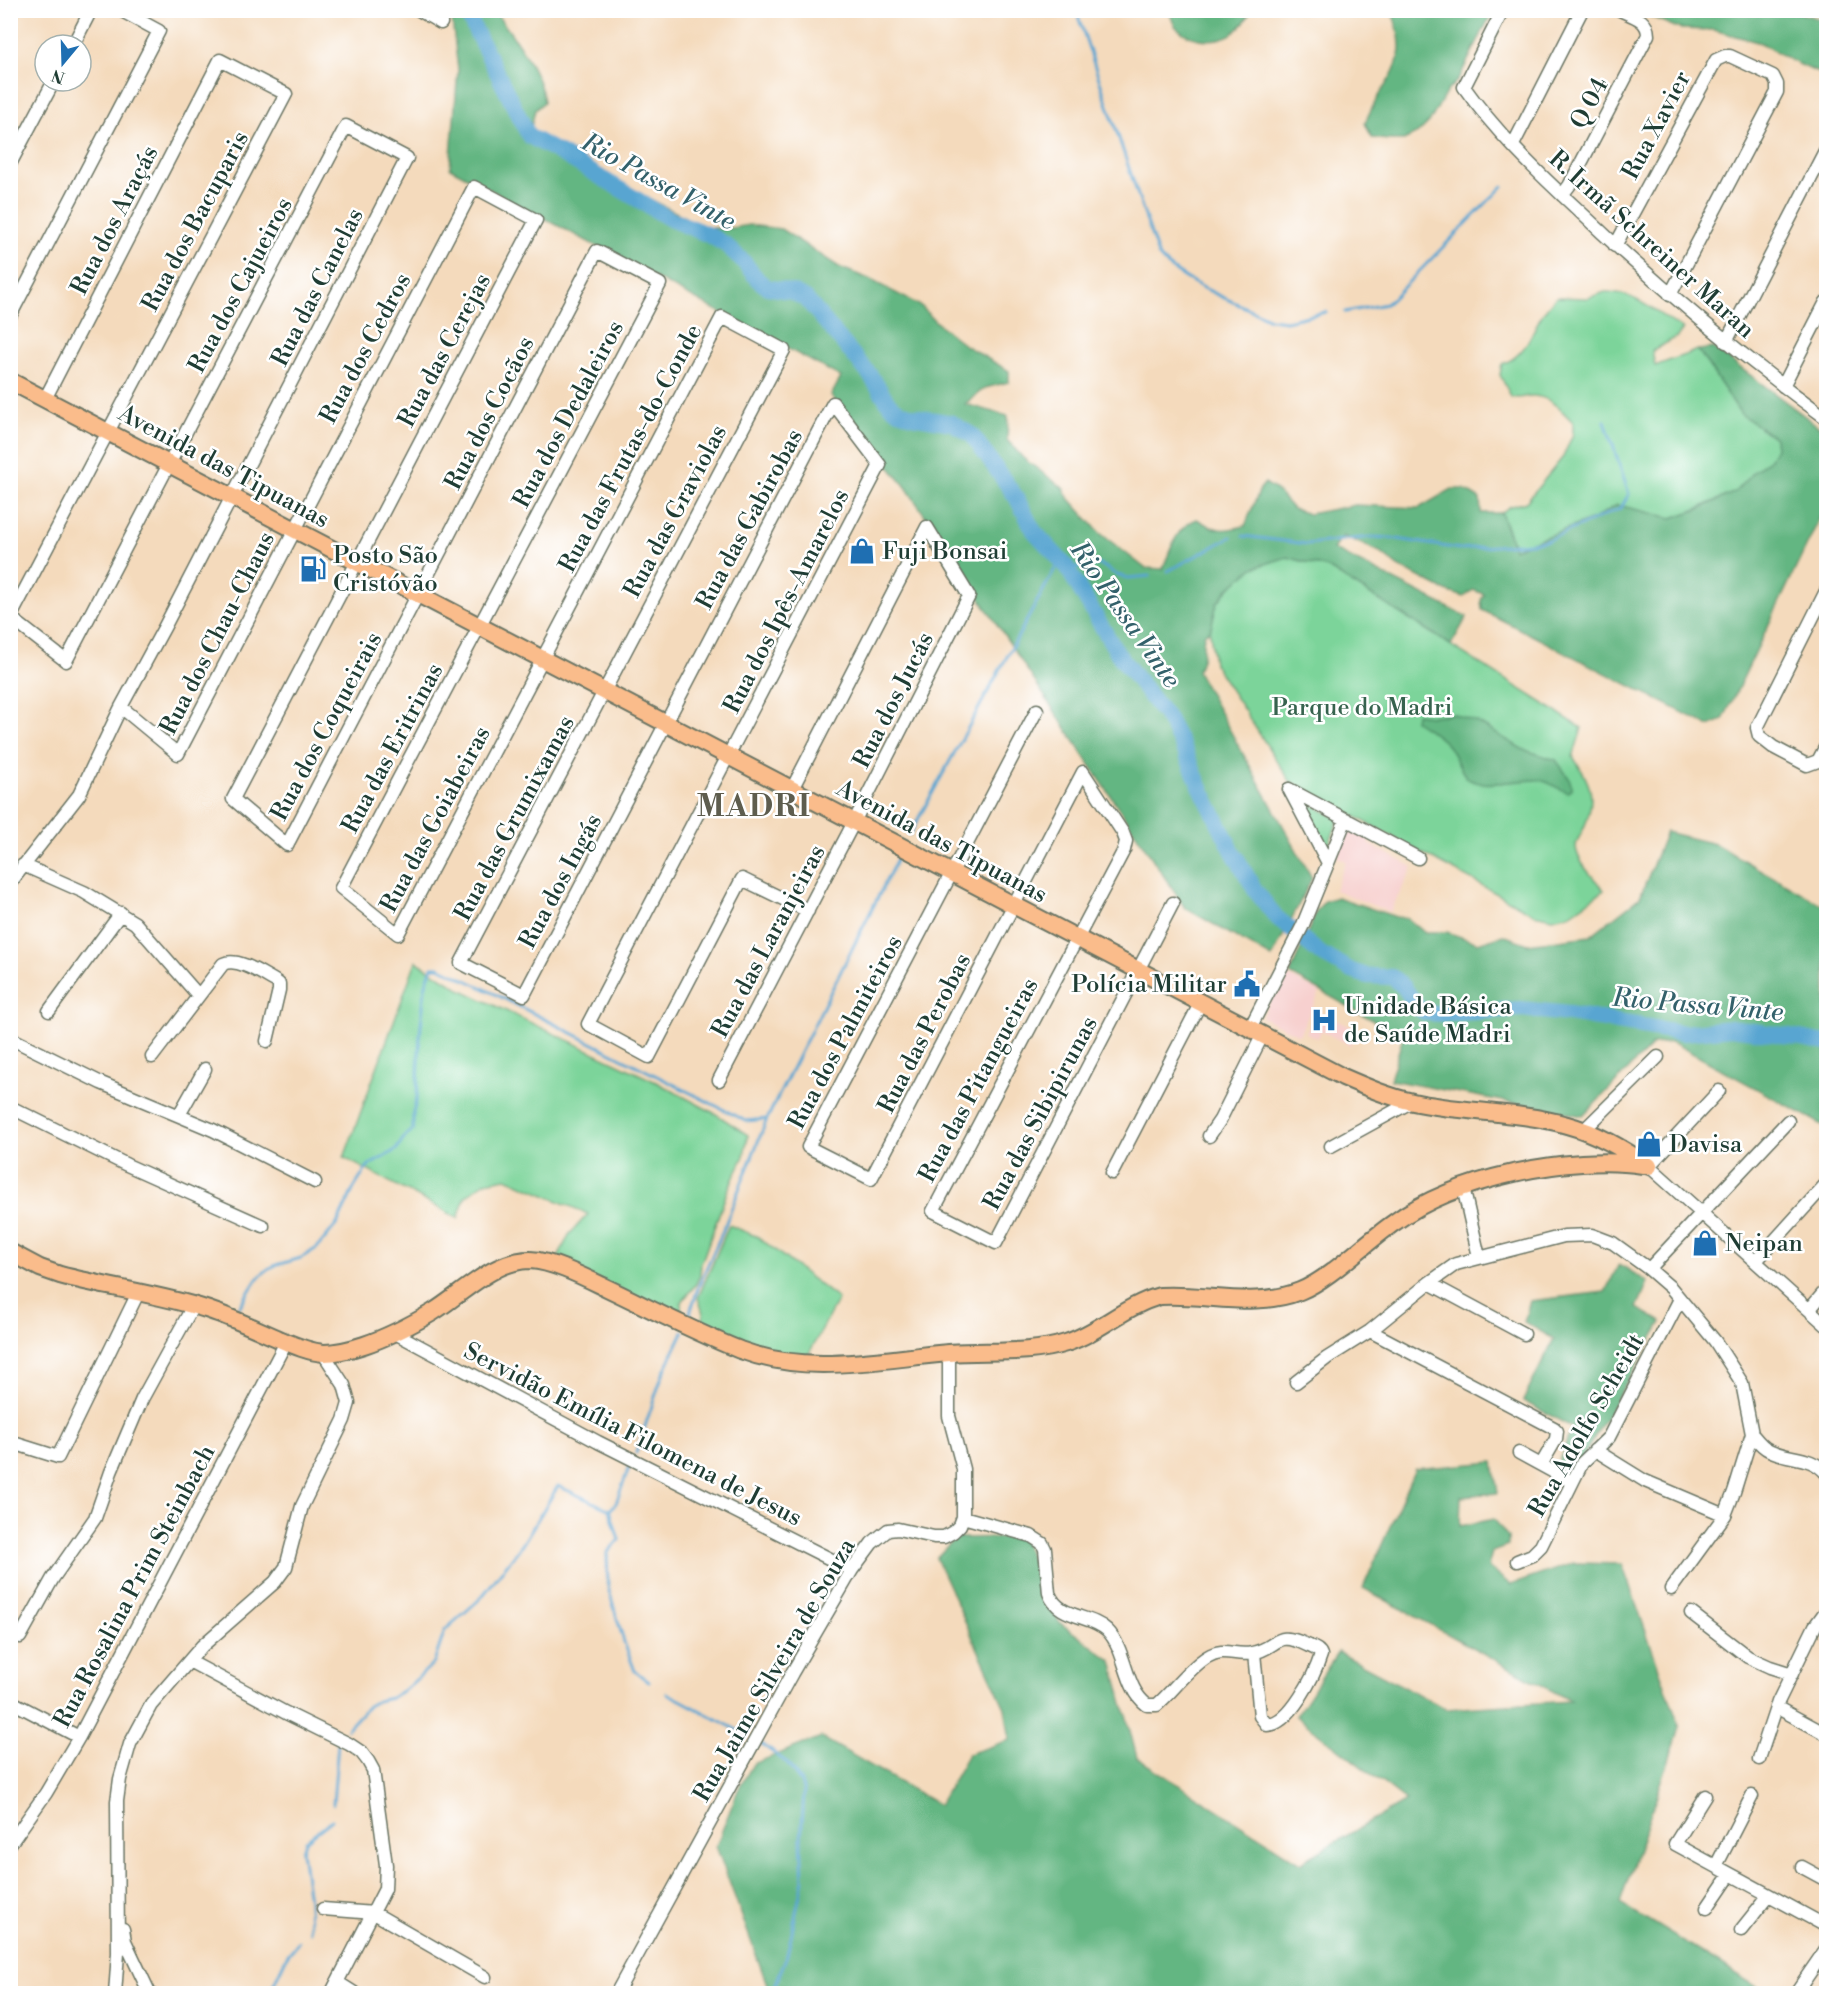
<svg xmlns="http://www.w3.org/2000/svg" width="1837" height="2004" font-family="'Libre Bodoni',serif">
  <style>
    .built { fill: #f7d0cf }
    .green { fill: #7bd49a; stroke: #4d8867; stroke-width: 1.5 }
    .forest { fill: #64b682; stroke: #427a5b; stroke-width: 1.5 }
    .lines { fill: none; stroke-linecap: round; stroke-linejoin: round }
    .stream { stroke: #59a5d1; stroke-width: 3 }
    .river { stroke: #59a5d1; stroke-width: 16 }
    .minor-casing { stroke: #6a7464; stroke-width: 15 }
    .major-casing { stroke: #6a7464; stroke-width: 20 }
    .minor { stroke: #fff; stroke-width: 12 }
    .major { stroke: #fabc8b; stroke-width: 16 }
    .labels { text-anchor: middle; stroke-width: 5; stroke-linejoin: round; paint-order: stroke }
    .street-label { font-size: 24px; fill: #1f3d34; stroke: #fff }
    .poi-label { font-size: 24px; fill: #1f3d34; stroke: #fff; text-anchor: start }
    .park-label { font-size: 24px; fill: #36634e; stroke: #fff }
    .water-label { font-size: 26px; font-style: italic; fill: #33616b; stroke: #fff }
    .district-label { font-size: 30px; font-weight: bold; letter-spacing: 1.5px; fill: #5e5d4e; stroke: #fff }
  </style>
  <rect width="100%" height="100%" fill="#fff"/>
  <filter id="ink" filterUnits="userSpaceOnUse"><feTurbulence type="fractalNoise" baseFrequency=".0167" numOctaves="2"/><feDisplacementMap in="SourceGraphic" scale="12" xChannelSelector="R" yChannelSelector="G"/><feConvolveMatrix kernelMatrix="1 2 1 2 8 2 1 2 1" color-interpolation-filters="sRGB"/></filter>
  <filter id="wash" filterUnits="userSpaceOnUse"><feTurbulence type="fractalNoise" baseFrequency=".008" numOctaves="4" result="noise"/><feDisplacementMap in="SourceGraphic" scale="24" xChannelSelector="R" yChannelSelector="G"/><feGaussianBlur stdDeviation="1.35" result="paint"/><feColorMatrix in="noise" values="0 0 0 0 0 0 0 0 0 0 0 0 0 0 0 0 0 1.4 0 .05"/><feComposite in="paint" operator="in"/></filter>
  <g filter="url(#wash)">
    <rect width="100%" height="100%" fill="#f4dabc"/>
    <!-- built -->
    <path class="built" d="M1352,827L1372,836L1369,844L1413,867L1390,912L1335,890L1346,861L1336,857L1347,829Z
      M1284,974L1320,992L1299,1035L1262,1017Z
      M1316,1011L1357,1030L1350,1045L1321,1031L1318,1038L1306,1033Z"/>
    <!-- green -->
    <path class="green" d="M1605,292C1635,291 1658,315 1683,329L1677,337L1652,351L1655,366L1698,350L1741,414L1775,438L1776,449L1770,459L1753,473L1735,492L1697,509L1672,518L1617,505L1596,518L1513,549V543L1501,513L1509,507L1526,502L1563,457L1573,434V422C1562,411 1551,397 1534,396C1525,395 1520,400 1511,397L1500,375L1502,364C1528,355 1530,332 1544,312C1547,307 1552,302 1556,297L1588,298Z
      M1287,557L1328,568L1582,728L1573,757C1592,784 1597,799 1583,830C1579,838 1574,844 1577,852C1581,866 1595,879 1604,890L1570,914L1553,918L1534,914L1290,781L1214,664L1210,631L1217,603L1229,588L1253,567Z
      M1302,799L1339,819L1327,849L1302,807Z
      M416,961L462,990L656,1082L716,1114L748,1135L744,1156L727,1192L701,1264L700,1275L696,1284L681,1303L682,1318L556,1262L569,1235L588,1214L506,1178L485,1182L465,1197L458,1218L344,1158Z
      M729,1225L758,1237L838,1299L806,1359H792L701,1329C706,1318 702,1309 698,1298Z"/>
    <!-- forest -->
    <path class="forest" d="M451,11H494C513,35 540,71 544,102L535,110L529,136L704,227L725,229L749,225L781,229L839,267L869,279L921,306L936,322L966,346L1009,371V382L985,388L965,404L1008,416L1007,440L1023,458L1063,488L1068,497L1100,533L1145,568L1163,569C1171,548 1176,527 1197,519C1217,532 1223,531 1245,526L1260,489L1265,483L1276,490L1293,509L1309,514L1355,505L1419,508L1452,489H1464L1480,499L1481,513H1501L1514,549L1596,518L1617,505L1672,518L1699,509L1735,492L1752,473L1770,459L1776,448L1775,438L1741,414L1698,350L1714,348L1826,432V505L1723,720L1709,726L1482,610L1481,600L1484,594L1473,590L1464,597L1446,591L1398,566L1378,551L1343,536L1333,549L1467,617L1451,645L1328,568L1287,557L1253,568L1229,588L1217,603L1210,631L1205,633C1200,646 1207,655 1197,671L1312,878L1272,958L1185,908L906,487L831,396L841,377L450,168L458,70Z
      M1169,11L1173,10L1251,11C1248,16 1245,22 1241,26C1225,44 1194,44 1177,28C1173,24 1171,16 1169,11Z
      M1391,11H1493L1458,80L1447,91L1430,121L1418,133L1404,140H1388L1372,138L1365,123C1383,77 1416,65 1391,11Z
      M1637,11H1792L1824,20L1826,22V74L1816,72L1790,60L1761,43L1714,30L1680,29Z
      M1416,714L1431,716L1454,714L1477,722L1522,749L1556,760L1569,778L1572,788L1568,792C1556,789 1550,781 1538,780C1521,779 1480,789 1469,779C1459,772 1456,756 1449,747C1441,736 1427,729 1415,721Z
      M1666,832L1715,844L1826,907V1127L1672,1042L1653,1044L1583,1116L1390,1080L1403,1037L1290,974L1317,910L1325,901L1337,897L1396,917L1407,918L1424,932H1447L1478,943L1503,935L1528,944L1590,936L1640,897Z
      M1619,1264L1648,1282L1637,1308L1662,1322L1571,1477L1556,1469L1572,1427L1523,1401L1554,1339L1524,1322L1530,1301L1605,1292Z
      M1493,1462L1498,1493L1461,1496L1460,1526L1494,1519L1508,1537V1546L1492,1552L1488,1567L1511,1585L1574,1563L1622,1564L1680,1728L1620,1903L1767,1993H748L768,1987L716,1846L738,1790L753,1764L821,1737L939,1805L968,1754L1010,1740L1005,1708L936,1558L955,1538L1022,1537L1059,1622L1112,1661L1137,1758L1300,1863L1406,1801L1296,1716L1338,1652L1446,1709L1571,1701L1363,1588L1415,1469Z"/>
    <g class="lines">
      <!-- stream -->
      <path class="stream" d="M1076,10L1158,255C1177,281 1240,304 1270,319L1286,321L1326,312
        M1345,312L1386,304L1393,298L1503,186
        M1243,536L1307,544L1371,537L1391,538L1460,549L1531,543L1548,540L1621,508L1629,494L1605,421
        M1066,566L1074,568L1100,564L1117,575L1128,578L1150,576
        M1168,571L1231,537
        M910,834L1056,567L1057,556
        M238,1309L257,1279L268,1269L276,1265L301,1258L317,1248L337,1224L354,1188L368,1166L396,1150L406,1135L413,1130V1112L417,1098L420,1035L425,987L432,967H439L483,988L746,1121L767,1119
        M689,1316L699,1285L721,1235L767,1119L898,857
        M636,1453L662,1376L683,1332
        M610,1510L619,1540L607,1553L608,1587L624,1642L635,1671L649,1682
        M610,1510L616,1503L630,1465
        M667,1693L741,1732
        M347,1729L368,1706L377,1701L391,1698L407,1688L434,1663L445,1630L480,1599L502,1571L522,1545L558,1486L610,1510
        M759,1742L786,1762L801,1782L804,1792L801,1840L803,1880L787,1955L772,1994
        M333,1804L338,1743
        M310,1932L309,1901L302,1851L305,1841L332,1820
        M272,1987L283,1994
        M269,1994L287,1956L299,1941"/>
      <!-- river -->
      <path class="river" d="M465,10L529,136L565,156L670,219L709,235L726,245L743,261L758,280L767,287L792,292L806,299L870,375L890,405L899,411L912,416L952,423L972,435L1016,497L1034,531L1066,566L1118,654L1168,719L1185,751L1200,786L1231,848L1255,890L1276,917L1321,954L1352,971L1367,976L1392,977L1404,987L1418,1008L1426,1013L1445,1014L1521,1009L1569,1014L1684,1033L1731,1028L1790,1036L1826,1043"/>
    </g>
  </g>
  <g filter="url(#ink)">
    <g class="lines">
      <!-- minor casing -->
      <g class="minor-casing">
        <path id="minor" d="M419,10L441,23
          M1503,10L1464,87C1495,131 1535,170 1575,207C1654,283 1738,353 1826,418
          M10,14L12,10
          M73,45L91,10
          M1513,145L1582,10
          M10,164L54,81
          M1562,195L1569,186L1648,35C1648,19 1632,16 1620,10
          M1615,246L1716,60L1725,56H1730L1773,76L1777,84V92L1670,295
          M10,316L159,31L120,10
          M1726,342L1826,149
          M1783,386L1826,302
          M1826,591L1757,728L1759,736L1773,747L1807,765L1818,761L1826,746
          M10,618L286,94L220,60L45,399
          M121,707L178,754L474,187L536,220L233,799L287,845L597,251L660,284L341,888L398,934L722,317L784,350L461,963L524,995L833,403L880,465L588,1024L649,1057L742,879L808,911
          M1037,710L808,1147L871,1179L1083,772L1123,833L1126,841L1124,850L933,1211L996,1243L1173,903
          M1289,789L1418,858
          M1289,789L1328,863
          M23,865L84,892L135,923L198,995
          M10,883L79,795L121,707L165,626L407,158L346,126L66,661L11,618
          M49,1011L121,913
          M1249,1030L1302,927L1346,819
          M10,1038L101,1083L213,1130L315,1182
          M152,1057L223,964C238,957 262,974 275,981L279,984V990L267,1041
          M719,1080L854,822L969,596L927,527L792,789
          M1719,1091L1649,1166L1826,1325
          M10,1107L127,1165L263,1226
          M179,1115L205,1069
          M1584,1130L1658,1057
          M1209,1136L1220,1120L1262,1036
          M1331,1146L1411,1102
          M1112,1173L1200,1004
          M1463,1187L1479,1257
          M1756,1261L1826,1184
          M1649,1269L1788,1121
          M1429,1283L1524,1334
          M1810,1309L1826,1290
          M1370,1331L1554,1428L1557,1431L1556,1439L1541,1465
          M395,1333L598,1442L852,1570
          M1296,1382L1327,1358L1370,1331L1429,1283L1456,1264L1564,1236L1592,1235L1613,1243L1649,1269L1671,1288L1715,1341L1742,1383L1752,1434L1734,1492L1725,1515L1671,1589
          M1752,1434C1757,1440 1762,1447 1769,1450C1789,1460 1811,1455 1826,1473
          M10,1442L58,1457L138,1293
          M1595,1450L1645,1481L1725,1515
          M1519,1453L1572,1482
          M963,1517L1031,1536L1042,1543L1045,1549L1049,1593C1058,1619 1090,1614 1107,1630C1127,1650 1124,1688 1147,1705H1157C1174,1690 1188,1669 1207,1657C1225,1646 1235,1657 1252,1653C1279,1648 1274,1629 1307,1645C1313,1648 1319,1649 1321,1655C1315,1674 1290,1725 1267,1725L1260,1716L1254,1653
          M1517,1561L1532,1555L1541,1546L1582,1463L1609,1437L1680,1299
          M1691,1613L1748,1657L1770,1667L1792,1674
          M20,1637L53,1578L95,1518L111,1472L142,1399L193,1306
          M189,1661L286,1713L349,1744L361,1752L368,1761L373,1770L386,1865L385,1889L331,1994
          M10,1701L79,1737
          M1776,1707L1826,1734
          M1759,1759L1778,1702L1815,1626L1826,1611
          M1705,1796L1675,1844L1826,1926
          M10,1844L46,1793L79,1737L286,1342
          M1716,1866L1752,1796
          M1802,1867L1826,1880
          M1707,1908L1730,1874
          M323,1909L374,1913L485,1977
          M123,1929L125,1941L150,1994
          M1741,1930L1769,1895
          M337,1982L356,1994
          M115,1994L118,1953L117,1801L120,1779L130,1744L151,1705L202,1646L275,1582L286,1567L302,1506L344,1420L349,1403L344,1385L323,1353
          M616,1994L792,1673L852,1570L872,1543L888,1530L898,1529L934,1537H944L953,1532L960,1525L963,1517V1469L949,1416V1353
          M1795,1994L1826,1949"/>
      </g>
      <!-- major casing -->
      <g class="major-casing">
        <path id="major" d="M10,381L1343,1077C1366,1087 1389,1097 1413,1102C1464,1113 1517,1111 1567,1125C1597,1133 1623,1149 1649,1166
          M10,1252L40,1268L60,1275C109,1288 160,1294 209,1310C233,1318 256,1329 279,1339C293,1345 309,1352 324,1353C337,1353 352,1349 364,1345C388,1337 411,1325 433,1312C462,1294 494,1260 530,1260C553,1261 586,1278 607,1288C651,1309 695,1332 740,1350C810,1376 878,1359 949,1353C988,1350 1028,1355 1066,1343C1100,1332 1126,1305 1160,1296C1207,1293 1255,1309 1300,1291C1330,1279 1367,1241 1395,1222C1455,1178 1570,1154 1643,1165"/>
      </g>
      <!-- minor -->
      <use href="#minor" class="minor"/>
      <!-- major -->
      <use href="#major" class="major"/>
    </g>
  </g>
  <!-- icons -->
  <defs>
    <g id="shop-bare" transform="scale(2.07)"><path d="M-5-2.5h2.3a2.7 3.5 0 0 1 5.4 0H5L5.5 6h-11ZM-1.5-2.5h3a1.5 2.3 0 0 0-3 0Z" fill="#1f6fb2" stroke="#fff" stroke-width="2.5" paint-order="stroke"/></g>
    <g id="fuel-bare" transform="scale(2.07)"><path d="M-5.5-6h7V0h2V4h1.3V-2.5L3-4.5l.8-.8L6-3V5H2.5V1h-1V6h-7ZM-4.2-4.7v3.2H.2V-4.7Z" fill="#1f6fb2" stroke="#fff" stroke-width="2.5" paint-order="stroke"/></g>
    <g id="civic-bare" transform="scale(2.07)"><path d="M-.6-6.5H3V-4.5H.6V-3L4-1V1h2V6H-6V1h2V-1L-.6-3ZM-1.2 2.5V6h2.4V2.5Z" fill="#1f6fb2" stroke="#fff" stroke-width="2.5" paint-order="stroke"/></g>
    <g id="hospital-bare" transform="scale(2.07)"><path d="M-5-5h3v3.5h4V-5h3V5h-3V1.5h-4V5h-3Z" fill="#1f6fb2" stroke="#fff" stroke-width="2.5" paint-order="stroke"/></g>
  </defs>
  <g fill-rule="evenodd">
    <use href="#shop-bare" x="862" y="551"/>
    <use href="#fuel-bare" x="313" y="569"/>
    <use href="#civic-bare" x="1247" y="984"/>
    <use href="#hospital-bare" x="1324" y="1020"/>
    <use href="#shop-bare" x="1649" y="1144"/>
    <use href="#shop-bare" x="1705" y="1243"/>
  </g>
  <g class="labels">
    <!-- street labels -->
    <g class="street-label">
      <text transform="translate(1589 103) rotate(-62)" y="8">Q 04</text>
      <text transform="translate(1656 125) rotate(-62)" y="8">Rua Xavier</text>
      <text transform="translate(114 220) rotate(-63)" y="8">Rua dos Araçás</text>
      <text transform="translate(195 221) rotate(-62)" y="8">Rua dos Bacuparis</text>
      <text transform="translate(1652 244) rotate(42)" y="8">R. Irmã Schreiner Maran</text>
      <text transform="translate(240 285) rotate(-62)" y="8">Rua dos Cajueiros</text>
      <text transform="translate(317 287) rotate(-63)" y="8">Rua das Canelas</text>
      <text transform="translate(365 348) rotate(-62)" y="8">Rua dos Cedros</text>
      <text transform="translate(444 350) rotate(-62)" y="8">Rua das Cerejas</text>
      <text transform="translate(489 413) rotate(-63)" y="8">Rua dos Cocãos</text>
      <text transform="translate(568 414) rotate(-62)" y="8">Rua dos Dedaleiros</text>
      <text transform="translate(630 448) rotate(-62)" y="8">Rua das Frutas-do-Conde</text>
      <text transform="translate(224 466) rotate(28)" y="8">Avenida das Tipuanas</text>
      <text transform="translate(675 511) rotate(-62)" y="8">Rua das Graviolas</text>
      <text transform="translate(749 519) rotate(-62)" y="8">Rua das Gabirobas</text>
      <text transform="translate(786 601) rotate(-63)" y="8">Rua dos Ipês-Amarelos</text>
      <text transform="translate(217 633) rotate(-63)" y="8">Rua dos Chau-Chaus</text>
      <text transform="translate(893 700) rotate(-63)" y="8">Rua dos Jucás</text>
      <text transform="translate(326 726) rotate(-62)" y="8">Rua dos Coqueirais</text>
      <text transform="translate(392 748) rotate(-62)" y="8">Rua das Eritrinas</text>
      <text transform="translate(514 818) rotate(-62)" y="8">Rua das Grumixamas</text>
      <text transform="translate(435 819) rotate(-62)" y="8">Rua das Goiabeiras</text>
      <text transform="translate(942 841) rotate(28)" y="8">Avenida das Tipuanas</text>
      <text transform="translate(560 881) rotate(-62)" y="8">Rua dos Ingás</text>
      <text transform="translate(768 941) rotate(-62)" y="8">Rua das Laranjeiras</text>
      <text transform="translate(845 1032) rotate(-62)" y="8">Rua dos Palmiteiros</text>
      <text transform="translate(924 1033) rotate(-63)" y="8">Rua das Perobas</text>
      <text transform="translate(978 1080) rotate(-62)" y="8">Rua das Pitangueiras</text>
      <text transform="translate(1040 1113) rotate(-62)" y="8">Rua das Sibipirunas</text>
      <text transform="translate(1586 1425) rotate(-60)" y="8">Rua Adolfo Scheidt</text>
      <text transform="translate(633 1434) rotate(27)" y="8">Servidão Emília Filomena de Jesus</text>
      <text transform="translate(134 1586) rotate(-62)" y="8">Rua Rosalina Prim Steinbach</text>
      <text transform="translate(774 1670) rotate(-60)" y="8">Rua Jaime Silveira de Souza</text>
    </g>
    <!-- poi labels -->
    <g class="poi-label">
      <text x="882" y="559">Fuji Bonsai</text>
      <text x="333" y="563">Posto São<tspan x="333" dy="28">Cristóvão</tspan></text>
      <text x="1227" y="992" text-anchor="end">Polícia Militar</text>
      <text x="1344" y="1014">Unidade Básica<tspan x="1344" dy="28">de Saúde Madri</tspan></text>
      <text x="1669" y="1152">Davisa</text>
      <text x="1725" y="1251">Neipan</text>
    </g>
    <!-- park labels -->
    <g class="park-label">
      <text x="1362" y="715">Parque do Madri</text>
    </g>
    <!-- water labels -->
    <g class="water-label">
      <text transform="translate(659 181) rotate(29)" y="9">Rio Passa Vinte</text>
      <text transform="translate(1126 614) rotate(55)" y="9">Rio Passa Vinte</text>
      <text transform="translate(1698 1004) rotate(5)" y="9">Rio Passa Vinte</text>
    </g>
    <!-- district labels -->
    <g class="district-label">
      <text x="754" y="816">MADRI</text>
    </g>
  </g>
  <!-- margin -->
  <rect width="1837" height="2004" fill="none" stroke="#fff" stroke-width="36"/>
  <!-- north arrow -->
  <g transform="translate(63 63) rotate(199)"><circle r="28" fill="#ffffff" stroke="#a5b1ae" stroke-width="1.5"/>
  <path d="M0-4.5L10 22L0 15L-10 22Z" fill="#1f6fb2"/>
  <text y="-9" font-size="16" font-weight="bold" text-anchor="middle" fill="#1f3d34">N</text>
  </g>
</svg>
